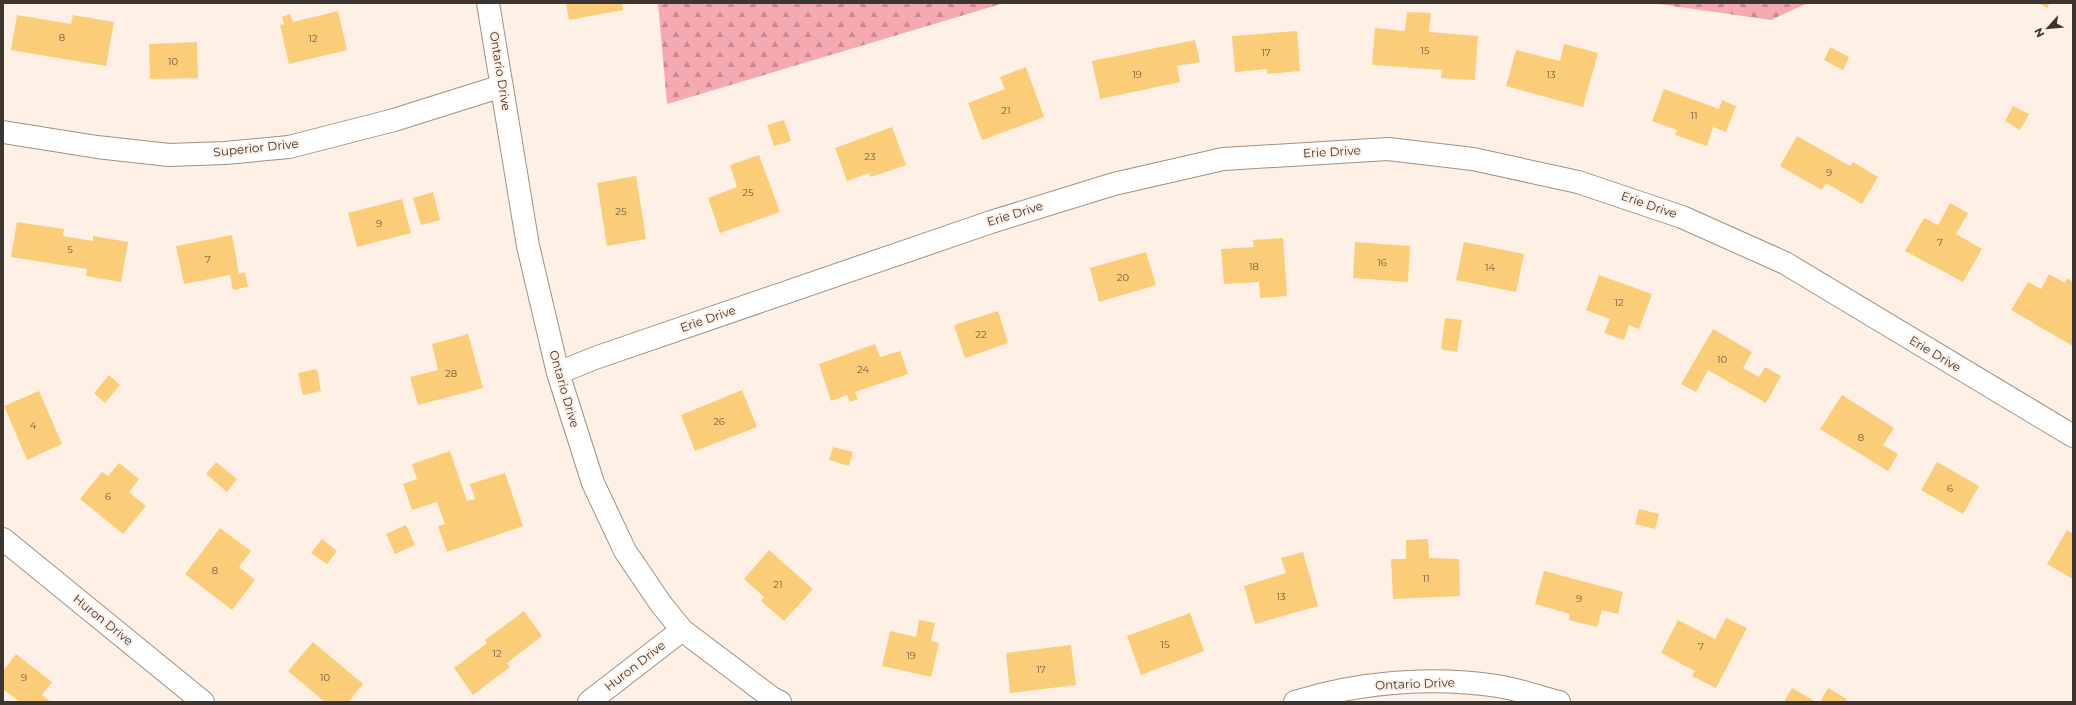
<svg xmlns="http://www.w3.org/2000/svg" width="2076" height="705" font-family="Montserrat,sans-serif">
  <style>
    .forest { fill: url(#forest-firs) }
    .building { fill: #fccd78 }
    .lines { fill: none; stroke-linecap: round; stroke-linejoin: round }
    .minor-casing { stroke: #a19084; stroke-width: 24 }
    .minor { stroke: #fff; stroke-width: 22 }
    .labels { text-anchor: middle; stroke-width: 4; stroke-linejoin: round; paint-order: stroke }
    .number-label { font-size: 10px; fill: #6c5b42 }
    .street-label { font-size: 12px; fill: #3c3530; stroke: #fef0e5 }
  </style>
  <defs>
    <pattern id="forest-firs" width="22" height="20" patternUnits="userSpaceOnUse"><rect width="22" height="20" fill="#f5a9b0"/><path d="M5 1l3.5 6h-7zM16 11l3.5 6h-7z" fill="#c88a90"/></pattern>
  </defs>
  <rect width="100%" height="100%" fill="#fef0e5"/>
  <!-- forest -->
  <path class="forest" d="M658,3H1004L667,104Z
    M1652,3H1808L1771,20Z"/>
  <!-- building -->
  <path class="building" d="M566,3H622L623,10L569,20Z
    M2039,3H2050L2047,8Z
    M338,11L347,50L289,64L280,25L284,24L282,17L290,14L293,22Z
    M1407,12L1431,13L1429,32L1478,36L1475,80L1441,78L1442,70L1372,65L1375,28L1405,31Z
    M17,15L71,24L73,15L114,22L106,66L11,50Z
    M1297,31L1300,71L1267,74V69L1235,72L1232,36Z
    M1195,40L1200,62L1177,66L1180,82L1100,99L1092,61Z
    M197,42L198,78L150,79L149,44Z
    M1564,44L1598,53L1583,107L1506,86L1516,50L1560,61Z
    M1830,47L1849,57L1843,70L1824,60Z
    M1026,67L1044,117L982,140L968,103L1005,89L1000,77Z
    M1664,89L1719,109L1722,100L1736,106L1726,132L1713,127L1707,146L1675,135L1677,130L1652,121Z
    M2013,106L2029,114L2020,130L2005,121Z
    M784,120L791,141L774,146L767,125Z
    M892,127L906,165L871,177L869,173L847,181L835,148Z
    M1797,136L1850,166L1853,162L1878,177L1862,204L1826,183L1822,190L1780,166Z
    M759,155L780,212L720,233L708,198L737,187L730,165Z
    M636,176L646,239L607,246L597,183Z
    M433,192L440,220L421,225L413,198Z
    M402,199L411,233L357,247L348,213Z
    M1950,203L1968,213L1956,234L1982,249L1963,282L1905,251L1924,218L1938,225Z
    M17,222L64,229L63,236L93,241V236L128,242L121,282L86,276L87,269L11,257Z
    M232,235L239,274L245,272L248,287L233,290L230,275L184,284L176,246Z
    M1283,238L1287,296L1260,298L1259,282L1224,284L1221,249L1254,247L1253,240Z
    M1355,242L1410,246L1408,282L1353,278Z
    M1464,242L1524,254L1516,292L1456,280Z
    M1146,252L1156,285L1099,302L1090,268Z
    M2049,274L2065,283L2067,278L2073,282V346L2011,310L2028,282L2041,289Z
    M1599,275L1652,294L1639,329L1629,325L1624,340L1604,333L1610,319L1586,310Z
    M998,311L1008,343L965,358L954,325Z
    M1445,318L1462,320L1457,352L1441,349Z
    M1713,329L1752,352L1743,368L1759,377L1765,367L1781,376L1766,403L1708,370L1696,392L1681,384Z
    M468,334L483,388L418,405L410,377L438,370L432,344Z
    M875,344L880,357L900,351L908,374L855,392L858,399L850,402L847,395L831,401L819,364Z
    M317,369L321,391L303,395L298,373Z
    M109,375L120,385L105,403L94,393Z
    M742,390L757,427L695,451L681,415Z
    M39,391L62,444L27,460L4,406Z
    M1842,395L1894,428L1883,445L1898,454L1888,471L1820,429Z
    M833,447L853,452L849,466L829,460Z
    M450,451L467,501L475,499L470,484L505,473L523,526L447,552L438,526L445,524L437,502L412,510L403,484L417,479L412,464Z
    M216,462L237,479L227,492L206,474Z
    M1937,462L1979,486L1963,514L1921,490Z
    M119,463L139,479L129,492L146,506L123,534L80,499L102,472L108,476Z
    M1639,509L1659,514L1655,529L1635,524Z
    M406,525L415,545L395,554L386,534Z
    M220,528L251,551L239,567L255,580L232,610L185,574Z
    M2067,530L2073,534V579L2047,564Z
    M322,539L337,551L327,564L311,553Z
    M1428,539L1429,558L1459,559L1460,596L1393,599L1391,559H1406V540Z
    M769,550L813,589L784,621L761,601L764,597L744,579Z
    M1303,552L1318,606L1255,624L1244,586L1286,573L1281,558Z
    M1544,571L1623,592L1618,614L1602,610L1597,627L1569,620L1570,614L1535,604Z
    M524,611L542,636L507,663L510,667L473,695L454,668L487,643L485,640Z
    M1190,613L1204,651L1141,675L1127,636Z
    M1726,618L1747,628L1716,688L1692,676L1695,671L1661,653L1678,620L1715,639Z
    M919,620L935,623L931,641L939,643L931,677L882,666L890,631L916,637Z
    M313,642L363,684L348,702H325L288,671Z
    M1071,645L1076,685L1010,693L1006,653Z
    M16,654L52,682L42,695L51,702H20L3,689V671Z
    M1792,688L1816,702H1784Z
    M1828,688L1847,699L1845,702H1820Z"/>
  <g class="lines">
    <!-- minor casing -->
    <g class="minor-casing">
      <path id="minor" d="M488,3L528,246L558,373L593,483L625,551L661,604L682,630L772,698L780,702
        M3,132L97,147L169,155L225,153L289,147L394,120L502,86
        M558,373L595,358L991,222L1114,184L1223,159L1388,149L1473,159L1578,182L1682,217L1785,263L2073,436
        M3,539L203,702
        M589,702L682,630
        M1295,702C1359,682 1432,676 1497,686C1518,689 1539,697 1559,702"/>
    </g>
    <!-- minor -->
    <use href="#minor" class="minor"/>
  </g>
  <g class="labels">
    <!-- number labels -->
    <g class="number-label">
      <text x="62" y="41">8</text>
      <text x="313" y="42">12</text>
      <text x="1425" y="54">15</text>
      <text x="1266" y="56">17</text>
      <text x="173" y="65">10</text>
      <text x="1137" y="78">19</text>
      <text x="1551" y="78">13</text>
      <text x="1006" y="114">21</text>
      <text x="1694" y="119">11</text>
      <text x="870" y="160">23</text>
      <text x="1829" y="176">9</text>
      <text x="748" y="196">25</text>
      <text x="621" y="215">25</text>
      <text x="379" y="227">9</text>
      <text x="1940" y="246">7</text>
      <text x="70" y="253">5</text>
      <text x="208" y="263">7</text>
      <text x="1382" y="266">16</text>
      <text x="1254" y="270">18</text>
      <text x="1490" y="271">14</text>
      <text x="1123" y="281">20</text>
      <text x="1619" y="306">12</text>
      <text x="981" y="338">22</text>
      <text x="1722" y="363">10</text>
      <text x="863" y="373">24</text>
      <text x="451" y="377">28</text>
      <text x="719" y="425">26</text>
      <text x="33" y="429">4</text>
      <text x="1861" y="441">8</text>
      <text x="1950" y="492">6</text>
      <text x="108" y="500">6</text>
      <text x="215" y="574">8</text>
      <text x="1426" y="582">11</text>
      <text x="778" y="588">21</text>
      <text x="1281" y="600">13</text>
      <text x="1579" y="602">9</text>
      <text x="1165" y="648">15</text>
      <text x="1701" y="650">7</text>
      <text x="497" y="657">12</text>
      <text x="911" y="659">19</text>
      <text x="1041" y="673">17</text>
      <text x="24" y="681">9</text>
      <text x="325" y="681">10</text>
    </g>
    <!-- street labels -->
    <g class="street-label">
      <text transform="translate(500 71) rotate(81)" y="4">Ontario Drive</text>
      <text transform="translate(256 148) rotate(-6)" y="4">Superior Drive</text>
      <text transform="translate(1332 152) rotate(-3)" y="4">Erie Drive</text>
      <text transform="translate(1649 205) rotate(19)" y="4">Erie Drive</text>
      <text transform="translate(1015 214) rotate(-17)" y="4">Erie Drive</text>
      <text transform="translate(708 319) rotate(-19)" y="4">Erie Drive</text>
      <text transform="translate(1935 354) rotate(31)" y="4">Erie Drive</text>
      <text transform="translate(564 389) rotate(74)" y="4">Ontario Drive</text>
      <text transform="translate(103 620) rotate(39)" y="4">Huron Drive</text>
      <text transform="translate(635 666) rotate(-38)" y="4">Huron Drive</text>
      <text transform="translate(1415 684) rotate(-2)" y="4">Ontario Drive</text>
    </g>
  </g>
  <!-- border -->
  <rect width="2076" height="705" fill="none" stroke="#3c3530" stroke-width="8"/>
  <!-- north arrow -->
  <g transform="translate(2048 28) rotate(243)" stroke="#fef0e5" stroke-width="3" paint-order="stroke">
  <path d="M0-3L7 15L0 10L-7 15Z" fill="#3c3530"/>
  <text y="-6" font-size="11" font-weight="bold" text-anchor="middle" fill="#3c3530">N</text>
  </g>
</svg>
